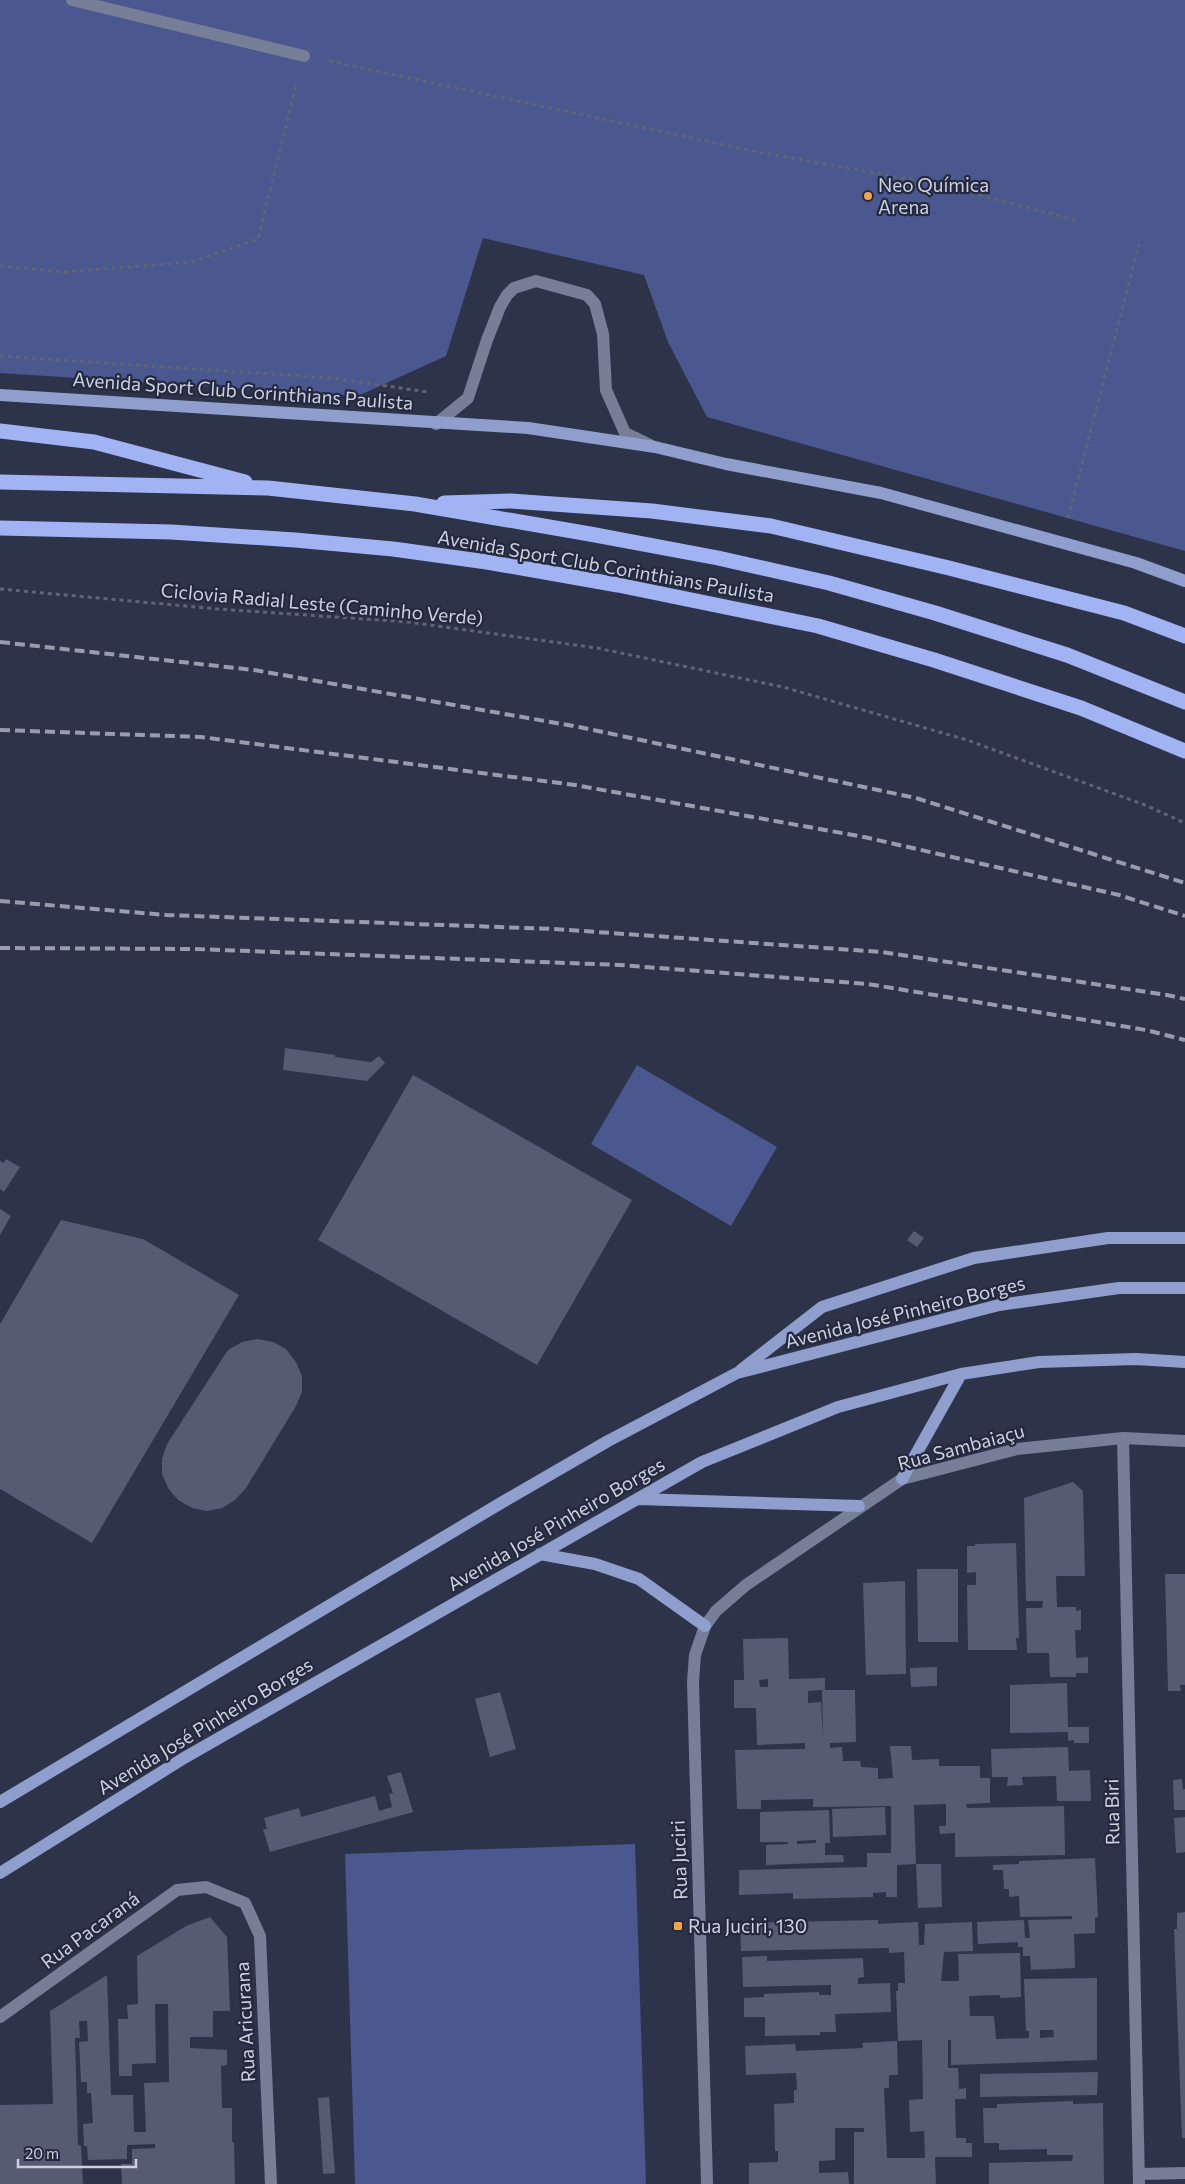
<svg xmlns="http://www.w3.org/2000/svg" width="1185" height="2184" font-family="Commissioner,sans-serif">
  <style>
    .green { fill: #4a588f }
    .building { fill: #545b73; fill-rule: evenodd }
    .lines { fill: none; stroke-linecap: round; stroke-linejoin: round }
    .path { stroke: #5f6478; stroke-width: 3; stroke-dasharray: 4 4; stroke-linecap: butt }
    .lane { stroke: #767e98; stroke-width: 12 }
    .street { stroke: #767e98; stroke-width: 12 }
    .primary { stroke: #909ece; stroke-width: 12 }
    .highway { stroke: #a1b3f2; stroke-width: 15 }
    .rail { stroke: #989dae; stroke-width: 4; stroke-dasharray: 10 5; stroke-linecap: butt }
    .poi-dot { fill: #f8a14a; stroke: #23293e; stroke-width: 2 }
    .labels { text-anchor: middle; stroke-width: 4.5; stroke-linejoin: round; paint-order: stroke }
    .poi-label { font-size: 19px; fill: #cdd1df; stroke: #23293e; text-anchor: start }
    .street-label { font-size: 19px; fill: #cdd1df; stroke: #23293e }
  </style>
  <rect width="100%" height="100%" fill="#2d3349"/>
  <!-- green -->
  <path class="green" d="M0,0H1185V551L707,417L668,342L644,275L483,238L446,356L358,396L0,373Z
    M637,1065L777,1147L731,1226L591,1144Z
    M635,1844L646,2184H355L345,1854Z"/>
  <!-- building -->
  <path class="building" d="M285,1048L335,1055V1057L371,1062L379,1056L385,1063L367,1081L283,1070Z
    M413,1075L632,1200L537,1365L318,1240Z
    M6,1159L20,1167L4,1192L0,1189V1161L4,1163Z
    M0,1209L11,1216L0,1235Z
    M61,1220L143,1239L239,1295L92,1543L0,1489V1324Z
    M914,1231L924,1238L917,1247L907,1240Z
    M257,1339L273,1342L286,1349L296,1362L302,1376V1392L296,1406L246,1488L235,1500L222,1508L207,1511L192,1508L178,1500L168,1488L162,1474V1459L167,1444L228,1350L242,1342Z
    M1073,1482L1083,1491L1085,1576H1056L1057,1607H1076V1611L1081,1610V1630H1075L1076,1658L1088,1657V1673H1076V1677H1050L1049,1653H1027L1026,1608H1042L1043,1601H1026L1024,1498Z
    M1016,1543L1019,1638H1016L1017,1650H968L967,1585H976V1572L967,1573V1546H975V1544Z
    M917,1569H958V1642H918Z
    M1165,1574H1185V1685H1180L1181,1691H1168Z
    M905,1581L906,1674L866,1675L863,1583Z
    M788,1638L789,1679L825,1678V1690H855L856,1742L830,1743V1748L842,1747L843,1761H860L861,1767L878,1768V1779L893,1778L890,1746H911L912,1760L939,1759V1766H980V1778H990V1803L966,1804L967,1808L1064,1806L1065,1855L955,1857V1833L940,1834L939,1826H946V1804L914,1805L916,1864L897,1865V1897H886V1892L873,1893V1897L793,1899V1893L739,1895V1870L867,1867V1853H891V1806L813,1807V1799L761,1800V1809H737L735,1750L805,1749V1743L757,1745L756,1708H734V1680H744L743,1639ZM768,1679V1687H760L759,1680ZM822,1690L823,1739L821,1702L808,1703V1691Z
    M937,1667V1686L911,1687L910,1668Z
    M1067,1683L1068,1727H1089V1743H1074V1740L1068,1741V1732L1010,1733V1685Z
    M500,1692L516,1749L490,1757L475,1699Z
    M1068,1747L1069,1771L1090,1770L1091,1801H1057L1056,1776L1022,1777L1023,1785L1007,1786L1008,1777H992L991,1749Z
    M401,1772L413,1812L270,1852L263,1829H267L264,1818L299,1808L301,1817L375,1796L379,1811L392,1807L389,1794L393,1793L387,1776Z
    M1182,1779L1183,1789H1185V1810H1174L1173,1780Z
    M885,1807L886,1835L833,1837L832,1809Z
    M829,1810L830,1843H825V1855H843L844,1862L766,1865V1845L788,1844V1842H760V1812ZM816,1840V1843L797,1844V1841Z
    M1185,1817V1852L1176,1853L1174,1818Z
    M1095,1858L1098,1917L1095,1918V1933L1074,1934L1075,1968L1031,1970L1030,1956H1023V1947H1018V1942L978,1944L977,1922L1024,1920L1025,1938H1030L1028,1920L1072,1919V1916L1020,1917L1019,1896L1009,1897V1889H1004L1003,1870H993V1865L1019,1864V1861Z
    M916,1864H941L942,1907L918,1908Z
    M1185,1912V2138H1182L1174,1929H1177V1913Z
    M210,1917L227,1937L230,2011H213V2037H190V2048L227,2050V2065L221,2066L222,2108H232V2142H234L235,2184H122L121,2164H132V2149L155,2148V2144L127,2145V2159L88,2160L87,2146H84L83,2124L93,2123L91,2093H87V2082H81L79,2042L88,2041L87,2021H79L80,2038H75L78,2145L81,2146L83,2184H0V2105L53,2104L50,2011L107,1975L111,2095H133L134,2132H146L144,2083L169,2082L168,2004H155L156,2063L132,2064V2076H119L118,2019H128L127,2005L138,2004L137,1956L186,1926Z
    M878,1920V1924L918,1922L919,1945H924L925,1924L972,1922L973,1951L944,1952L941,1981H959L958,1954L1020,1953L1021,1997L1000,1998V1995L969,1996L970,2016H994L996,2039L1029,2038V2031H1026L1024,1979L1097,1978V2060L951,2065V2040H948V2068H958L959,2089L966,2088V2099H955L956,2138H966V2143H972V2157H935L936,2184H854V2132H864V2128H835V2160L819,2161V2173L848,2172L849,2184H749V2163L778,2162V2151H775L774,2104L794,2103V2090H797L796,2073L746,2075L745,2046L795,2044L796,2051L863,2048L862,2043L897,2041L898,2075H889V2088H884L887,2158H925L924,2131L910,2132L909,2100L923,2099L922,2040L898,2041L896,1991H898V1983H905L904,1952L889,1953V1948L741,1951L740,1923ZM1040,2030H1053L1054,2037L1040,2038Z
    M767,1956V1961L863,1958L864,1977L858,1978V1984L890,1983L891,2012L835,2014L836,2032H820V2035L765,2036V2017H744V1998L764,1997V1994L819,1992V1995H831V1985L743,1987L742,1957Z
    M1098,2072L1097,2095L980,2097V2074Z
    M329,2097L335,2173L323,2174L318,2098Z
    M1073,2101V2104L1103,2103L1104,2184H989V2163L1072,2161L1073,2155H1047V2149L999,2150V2143H984L983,2108H997V2104Z"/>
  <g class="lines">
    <!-- path -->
    <path class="path" d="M329,61L753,151L937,184L1079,221
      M0,266L64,272L192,262L258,239L297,82
      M0,356L331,378L428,392
      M1068,518L1139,244
      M0,589L218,609L408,622L597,648L783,687L967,740L1145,805L1185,823"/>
    <!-- lane -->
    <path class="lane" d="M72,0L304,56
      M436,424L468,398L487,340L500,307L507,295L514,288L536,281L587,295L595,304L603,334L606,390L625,433L650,445
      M1139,2174L1185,2173"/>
    <!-- street -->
    <path class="street" d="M1123,1438L1139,2184
      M0,2017L177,1890L206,1887L245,1903L260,1936L271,2184
      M707,2184L693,1682L695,1655L705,1626L716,1611L746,1585L902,1479L1017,1449L1123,1438L1185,1441"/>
    <!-- primary -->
    <path class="primary" d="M0,395L528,428L655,447L726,464L881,493L1136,563L1185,581
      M741,1370L822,1307L974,1258L1108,1238H1185
      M902,1479L961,1374
      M638,1499L859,1506
      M540,1554L595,1564L639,1579L705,1626
      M0,1802L506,1500L608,1441L737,1373L999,1305L1119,1288H1185
      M0,1873L184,1758L702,1462L838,1407L961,1374L1039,1362L1136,1359L1185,1362"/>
    <!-- highway -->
    <path class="highway" d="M0,431L94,442L245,482
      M0,482L268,488L415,504L590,534L718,558L829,583L935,613L1067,655L1185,702
      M444,503L511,501L652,511L771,526L949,568L1124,613L1185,636
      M0,528L171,532L295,540L393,549L487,562L618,585L818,626L934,660L1081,708L1185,751"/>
    <!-- rail -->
    <path class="rail" d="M0,642L254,670L579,727L916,798L1185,883
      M0,730L201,737L575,785L864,837L1119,895L1185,916
      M0,901L166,915L554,929L882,952L1167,995L1185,999
      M0,948L195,949L620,965L868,984L1146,1030L1185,1040"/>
  </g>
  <!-- markers -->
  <g class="poi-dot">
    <circle cx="868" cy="196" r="5"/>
    <rect x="673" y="1921" width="10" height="10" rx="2.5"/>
  </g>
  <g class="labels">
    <!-- poi labels -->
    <g class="poi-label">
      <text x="878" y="192">Neo Química<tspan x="878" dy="22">Arena</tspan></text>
      <text x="688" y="1933">Rua Juciri, 130</text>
    </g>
    <!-- street labels -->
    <g class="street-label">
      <text transform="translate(243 391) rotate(4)" y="7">Avenida Sport Club Corinthians Paulista</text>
      <text transform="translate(606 566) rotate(10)" y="7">Avenida Sport Club Corinthians Paulista</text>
      <text transform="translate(322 604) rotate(5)" y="7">Ciclovia Radial Leste (Caminho Verde)</text>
      <text transform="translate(905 1312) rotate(-14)" y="7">Avenida José Pinheiro Borges</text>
      <text transform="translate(961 1447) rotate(-15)" y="7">Rua Sambaiaçu</text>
      <text transform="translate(556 1524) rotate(-30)" y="7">Avenida José Pinheiro Borges</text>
      <text transform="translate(205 1726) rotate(-31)" y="7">Avenida José Pinheiro Borges</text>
      <text transform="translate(1112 1812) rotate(-91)" y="7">Rua Biri</text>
      <text transform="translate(679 1860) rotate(-92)" y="7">Rua Juciri</text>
      <text transform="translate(90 1930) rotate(-36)" y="7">Rua Pacaraná</text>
      <text transform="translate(245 2022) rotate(-93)" y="7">Rua Aricurana</text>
    </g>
  </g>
  <!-- scale -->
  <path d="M18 2159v8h118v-8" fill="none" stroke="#cdd1df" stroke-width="2.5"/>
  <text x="25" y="2159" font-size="15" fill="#cdd1df" stroke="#23293e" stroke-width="4" paint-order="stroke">20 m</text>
</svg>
